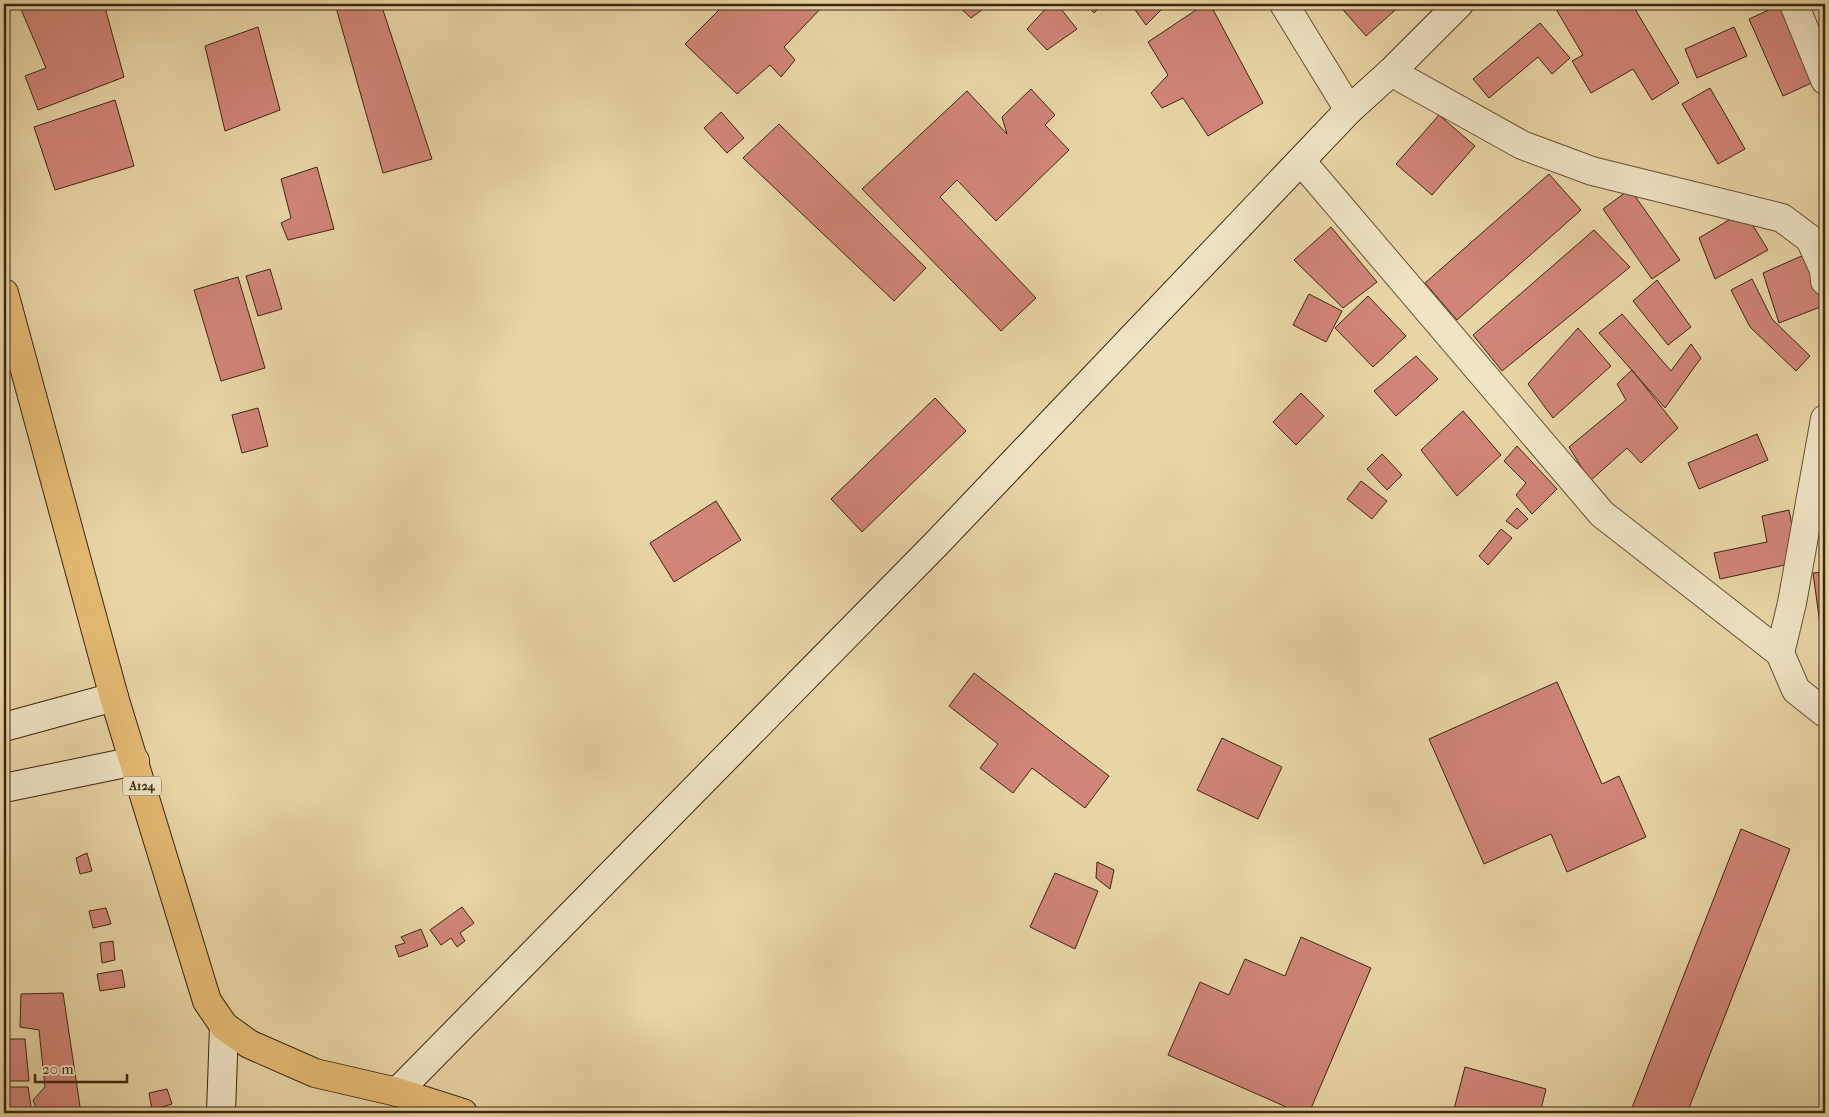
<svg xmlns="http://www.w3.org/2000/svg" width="1829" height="1117" font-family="'IM FELL French Canon',serif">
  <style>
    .building { fill: #d18578; stroke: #3d2710 }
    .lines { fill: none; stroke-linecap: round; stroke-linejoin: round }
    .street-casing { stroke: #685236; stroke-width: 30 }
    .secondary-casing { stroke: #3d2710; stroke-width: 30 }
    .highway-casing { stroke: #3d2710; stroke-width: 30 }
    .street { stroke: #f0e4c5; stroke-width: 28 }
    .secondary { stroke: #f0e4c5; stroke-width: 28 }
    .highway { stroke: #e4ba73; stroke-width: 28 }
    .labels { text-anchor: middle; stroke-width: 4.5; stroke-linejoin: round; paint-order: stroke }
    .shield { fill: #f0e4c5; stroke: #736046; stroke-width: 1 }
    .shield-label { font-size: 12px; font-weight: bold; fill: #3d2710 }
  </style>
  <rect width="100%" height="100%" fill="#e8d5a6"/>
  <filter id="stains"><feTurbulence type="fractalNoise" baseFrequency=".004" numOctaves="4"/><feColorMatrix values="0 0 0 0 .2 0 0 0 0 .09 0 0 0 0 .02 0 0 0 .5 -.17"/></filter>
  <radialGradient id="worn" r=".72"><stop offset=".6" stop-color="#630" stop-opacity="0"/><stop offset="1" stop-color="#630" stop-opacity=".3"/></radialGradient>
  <!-- building -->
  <path class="building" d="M29,4H104L124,77L38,110L25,76L46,68L20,7Z
    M335,4H381L432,159L383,173Z
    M725,4H825L784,47L795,60L781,77L770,65L737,94L685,44Z
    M956,4H990L971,18Z
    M1050,4H1057L1077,29L1047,50L1027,29Z
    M1087,4H1103L1094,13Z
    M1131,4H1167L1146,25Z
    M1205,4H1210L1263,103L1208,136L1183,98L1162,108L1151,93L1168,75L1148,42Z
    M1338,4H1402L1366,36Z
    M1553,4H1632L1679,83L1652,100L1633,69L1591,93L1572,61L1583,55Z
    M1782,4L1818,80L1783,96L1749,19Z
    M1540,23L1570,58L1552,74L1538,57L1489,98L1473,79Z
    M258,27L280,110L225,131L205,46Z
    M1734,27L1747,56L1697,78L1685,49Z
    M1710,88L1745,149L1718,164L1682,104Z
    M1031,89L1055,115L1045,125L1069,150L996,221L957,180L940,197L1036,298L1001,331L862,189L967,91L1007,134L1002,117Z
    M115,100L134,166L55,190L34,127Z
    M721,112L744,138L727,153L704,128Z
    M1439,115L1475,146L1432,195L1396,164Z
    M779,124L926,268L894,301L743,158Z
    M317,167L334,229L288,240L281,223L291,218L281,179Z
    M1549,174L1581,210L1457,320L1425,283Z
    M1630,189L1680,260L1652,279L1603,209Z
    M1744,211L1768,250L1715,279L1699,238Z
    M1331,227L1377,282L1343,308L1294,260Z
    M1594,230L1630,267L1502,371L1473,335Z
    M1806,254L1823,306L1779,323L1763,273Z
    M270,269L282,309L258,316L246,276Z
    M238,277L265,368L221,381L194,290Z
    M1752,279L1772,319L1810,356L1796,371L1750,327L1731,290Z
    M1657,280L1691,327L1668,345L1633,301Z
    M1309,294L1342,311L1326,342L1293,325Z
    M1368,296L1406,336L1373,367L1335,328Z
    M1622,314L1671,371L1691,344L1701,358L1665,408L1599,333Z
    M1578,328L1611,366L1553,418L1528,384Z
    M1416,356L1438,379L1396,416L1374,391Z
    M1632,370L1678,428L1641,463L1627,448L1590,481L1569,447L1626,400L1617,384Z
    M1301,393L1324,416L1296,445L1273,422Z
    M935,398L966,431L862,532L831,499Z
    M258,408L268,446L242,453L232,415Z
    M1463,411L1501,455L1457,496L1421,450Z
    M1757,434L1768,460L1699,489L1688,463Z
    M1517,446L1557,489L1532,514L1516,495L1526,483L1504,461Z
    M1382,454L1402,475L1387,490L1367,469Z
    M1361,481L1387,501L1372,519L1347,499Z
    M716,501L741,540L674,582L650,543Z
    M1517,508L1528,519L1517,529L1506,521Z
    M1789,510L1799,562L1720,579L1714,553L1767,542L1762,516Z
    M1501,529L1512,538L1488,565L1479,556Z
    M1825,572V653H1824L1813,573Z
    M974,673L1109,776L1085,808L1032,768L1013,793L980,768L998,744L949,706Z
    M1557,682L1602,784L1619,776L1646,837L1567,872L1551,834L1484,864L1429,739Z
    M1222,738L1282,767L1258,819L1197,790Z
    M1741,829L1790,849L1687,1113H1630Z
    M87,853L92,871L80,874L76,858Z
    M1097,862L1114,870L1110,889L1096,878Z
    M1055,873L1098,891L1075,949L1030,927Z
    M462,907L474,923L460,933L465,941L457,947L451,938L441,945L430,930Z
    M106,908L111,924L93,928L89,911Z
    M421,929L428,946L399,957L395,946L405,943L401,937Z
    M1301,937L1371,968L1309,1113H1300L1168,1055L1200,982L1229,995L1245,959L1285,976Z
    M113,941L115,960L102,963L100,943Z
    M122,970L125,987L100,991L97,974Z
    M63,993L81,1113H38L33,1100L45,1087L39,1030L20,1027L21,994Z
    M4,1039H25L29,1081H4Z
    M1465,1067L1546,1089L1540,1113H1453Z
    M4,1087H28L32,1113H4Z
    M167,1089L172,1104L152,1110L149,1093Z"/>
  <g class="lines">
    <!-- street casing -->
    <g class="street-casing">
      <path id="street" d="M1284,4L1349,110
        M1794,4L1825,80
        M1391,72L1522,145L1592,171L1782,218L1810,239L1824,270L1825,281
        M1301,161L1602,514L1780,653
        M1825,419L1792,603L1780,653L1796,690L1825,713"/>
    </g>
    <!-- secondary casing -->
    <g class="secondary-casing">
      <path id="secondary" d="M4,727L114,697
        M4,788L135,761
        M397,1092L937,543L1349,110L1391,72L1459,4
        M221,1113L224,1026"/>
    </g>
    <!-- highway casing -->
    <g class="highway-casing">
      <path id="highway" d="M4,293L114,697L207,1001L224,1026L249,1044L315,1073L397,1092L463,1113"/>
    </g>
    <!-- street -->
    <use href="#street" class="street"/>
    <!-- secondary -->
    <use href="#secondary" class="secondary"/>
    <!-- highway -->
    <use href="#highway" class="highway"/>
  </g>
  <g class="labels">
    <!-- shield labels -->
    <rect class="shield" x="123" y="776.5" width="38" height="19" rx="4"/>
    <g class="shield-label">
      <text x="142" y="790">A124</text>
    </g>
  </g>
  <!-- margin -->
  <rect width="1829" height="1117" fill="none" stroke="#e8d5a6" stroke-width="20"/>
  <rect x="5" y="5" width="1819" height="1107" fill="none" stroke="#3d2710" stroke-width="2.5"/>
  <rect x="10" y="10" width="1809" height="1097" fill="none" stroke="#3d2710"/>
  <!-- scale -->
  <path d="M35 1074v8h92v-8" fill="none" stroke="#3d2710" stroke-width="2.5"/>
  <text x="42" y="1074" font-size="15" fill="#3d2710" stroke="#f0e4c5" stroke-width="4" paint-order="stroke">20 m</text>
  <rect width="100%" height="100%" filter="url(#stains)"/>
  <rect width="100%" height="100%" fill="url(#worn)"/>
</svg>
